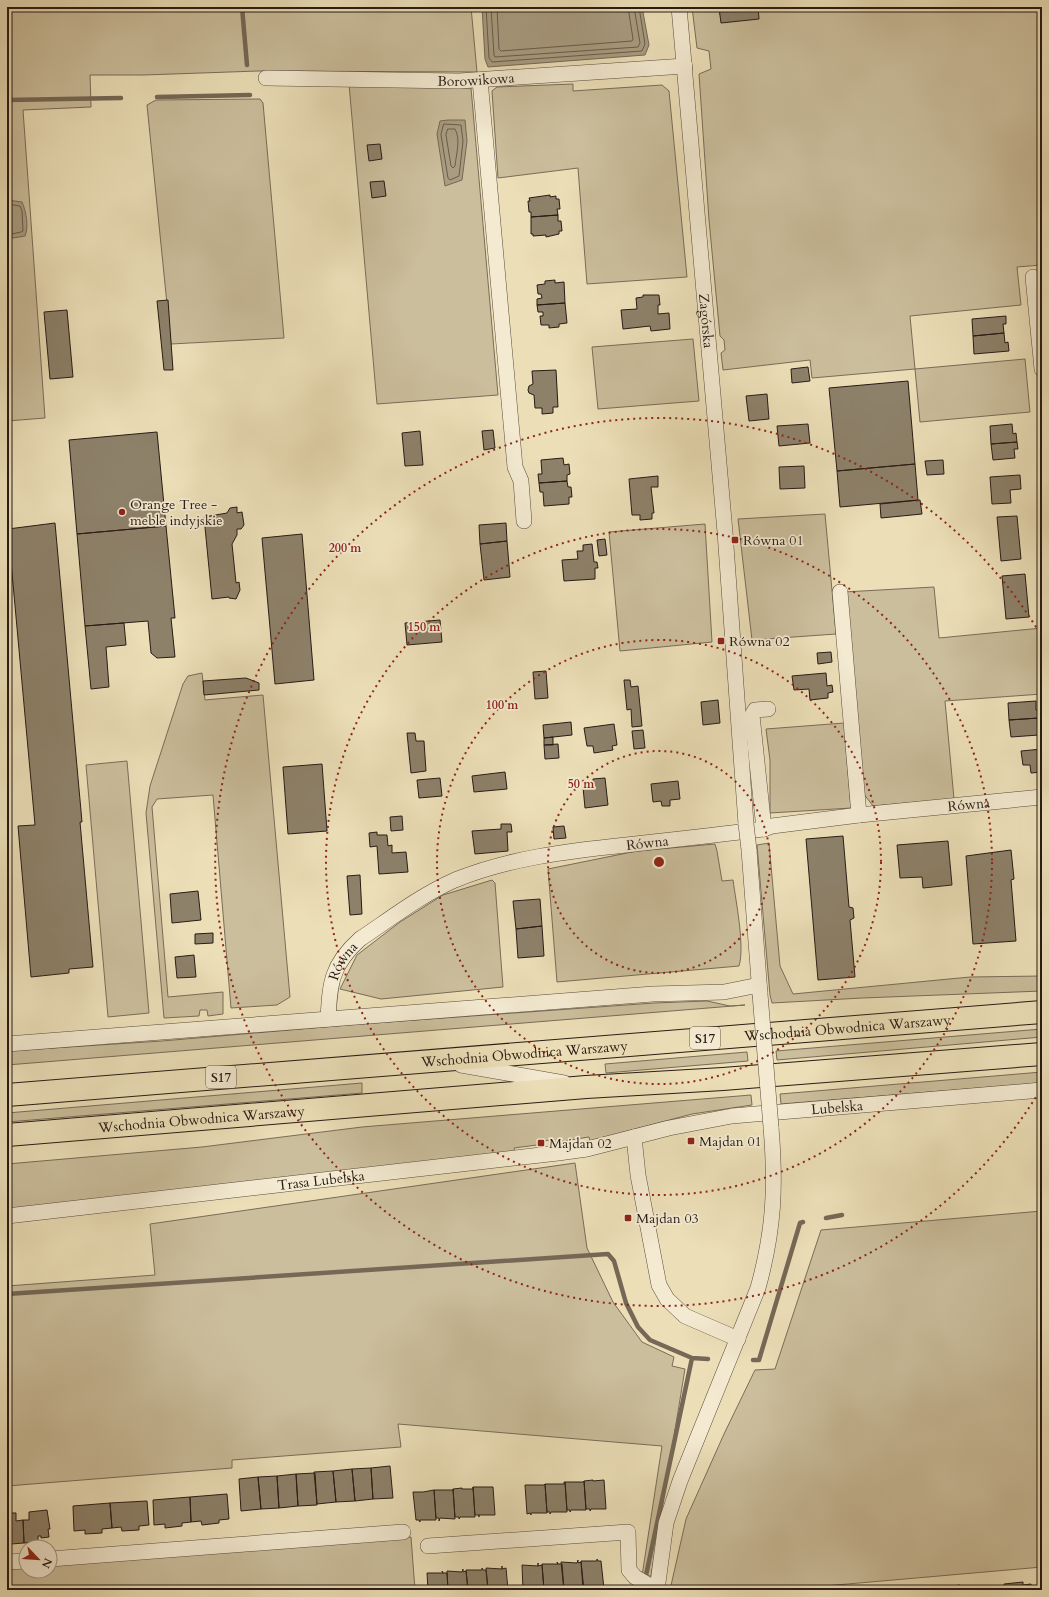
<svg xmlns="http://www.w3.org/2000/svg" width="1049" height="1597" font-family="Cardo,serif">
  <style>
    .green { fill: #cbbe9c; stroke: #796c58 }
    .water { fill: #a99c81; stroke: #756856 }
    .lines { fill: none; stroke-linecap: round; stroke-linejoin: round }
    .shore { stroke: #685c4b; stroke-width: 1 }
    .stream { stroke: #756856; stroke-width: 4.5 }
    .building { fill: #8d816a; stroke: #271b15 }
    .minor-casing { stroke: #584c3e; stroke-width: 16 }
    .highway-casing { stroke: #271b15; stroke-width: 24 }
    .minor { stroke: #f3ead1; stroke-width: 15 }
    .highway { stroke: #ecdfb8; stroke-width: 22 }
    .minor-bridge-casing { stroke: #584c3e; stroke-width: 16; stroke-linecap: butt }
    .minor-bridge { stroke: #f3ead1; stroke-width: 15 }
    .ring { fill: none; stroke: #8f2418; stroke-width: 2; stroke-dasharray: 2 4 }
    .poi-dot { fill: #8f2418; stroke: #f3ead1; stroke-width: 1.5 }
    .labels { text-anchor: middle; stroke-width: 3.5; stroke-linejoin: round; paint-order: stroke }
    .shield { fill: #f3ead1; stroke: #64594d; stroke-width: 1 }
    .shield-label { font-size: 13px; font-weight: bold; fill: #271b15 }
    .street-label { font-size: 14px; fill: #271b15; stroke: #f3ead1 }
    .poi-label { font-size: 14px; fill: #271b15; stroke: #f3ead1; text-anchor: start }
    .centre { fill: #8f2418; stroke: #f3ead1; stroke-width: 2 }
    .ring-label { font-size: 12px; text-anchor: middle; font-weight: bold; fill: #8f2418; stroke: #f3ead1; stroke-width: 3.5; stroke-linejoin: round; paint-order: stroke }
  </style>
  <rect width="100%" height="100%" fill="#ecdfb8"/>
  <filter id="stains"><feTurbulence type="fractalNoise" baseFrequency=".005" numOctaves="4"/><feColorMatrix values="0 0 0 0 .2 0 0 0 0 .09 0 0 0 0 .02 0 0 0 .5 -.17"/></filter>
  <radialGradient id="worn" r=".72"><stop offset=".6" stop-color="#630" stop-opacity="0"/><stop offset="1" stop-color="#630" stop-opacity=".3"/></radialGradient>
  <!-- green -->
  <path class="green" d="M7,7H471L477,72L258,71L144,75H90L91,107L23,110L45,418L7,421Z
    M692,7H1042V265L1017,267L1021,305L910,316L915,369L1025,359L1030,412L920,422L915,369L812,378L810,360L723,370L721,353L725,350L724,340L720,336L709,220L699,74L711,69L709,51L697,48Z
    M349,84L471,88L498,395L377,404Z
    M573,84V91L662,85L669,91L687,277L587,284L578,168L498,178L492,91L497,87Z
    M260,99L263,103L284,338L171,344L147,105L156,100Z
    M693,339L699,401L598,409L592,347Z
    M825,514L836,634L752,640L738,519Z
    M705,524L712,642L620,651L609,532Z
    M934,587L939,638L1042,628V694L945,701L954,799L873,806L863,793L844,592Z
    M202,673L205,700L263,695L290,997L277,1005L231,1008L213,795L157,799L152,807L168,997L223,992V1014L208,1016L207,1010H200L199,1016L164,1018L146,813L150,786L183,684L188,676Z
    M844,723L851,808L770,813V760L766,729Z
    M127,761L149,1013L108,1017L86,765Z
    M769,843L780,966L793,994L970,977L1042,976V991L862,998L772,1003L770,995L757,845Z
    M715,844L717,851L722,881L733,880C736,902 745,947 739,966L557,982L548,869L637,851Z
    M492,880L495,883L503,987L381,999L340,989L357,955L400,922L443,895Z
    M707,1001L730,1006L745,1005L7,1065V1051L162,1041L360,1024L654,1003Z
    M1042,1029V1037L777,1060L776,1051Z
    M747,1052L748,1061L606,1073L605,1064Z
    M1042,1072V1083L781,1104L780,1094Z
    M362,1083V1093L7,1122V1113Z
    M751,1095L752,1105L692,1114L590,1141L589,1137L551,1143L550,1140L537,1142V1145L514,1148L515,1152L7,1209V1164L202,1147L362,1127Z
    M575,1163L587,1248L613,1302L642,1342L674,1357L672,1366L685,1369L651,1576H642L662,1446L398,1424L401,1447L232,1460V1468L7,1486V1286L155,1275L150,1224Z
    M1042,1211V1567L779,1590H670L686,1519L724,1434L755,1370L775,1369L821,1230Z
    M411,1537L415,1590H7V1569L26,1568V1571H50V1566Z"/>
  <!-- water -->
  <path class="water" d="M482,7H642L649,45L645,55L488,67L485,59Z
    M448,120H465L467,141L462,180L445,186L437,134L440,121Z
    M7,200L22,202C26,211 29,226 25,236L7,239Z"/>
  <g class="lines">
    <!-- shore -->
    <path class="shore" d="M486,7L489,58L492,62L642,51L645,44L639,7
      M491,7L494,55L495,57L638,47L640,43L634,7
      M497,7L499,49L501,51L632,41L633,39L628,7
      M444,124L461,125L463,141L459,176L450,180L448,178L441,135Z
      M448,129H455C461,139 456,155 455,166L453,168L451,166L446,135Z
      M7,204L20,206L22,211L23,231L21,232L7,235"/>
    <!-- stream -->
    <path class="stream" d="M242,7L247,65
      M157,97L250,95
      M7,100L121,98
      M826,1218L842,1215
      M7,1294L608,1254L614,1261L626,1303L638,1327L650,1340L692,1358
      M753,1360H759L800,1223L803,1222
      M645,1580L692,1358L708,1359"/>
  </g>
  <!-- building -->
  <path class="building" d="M730,7H758L759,19L721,23L719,8Z
    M380,144L382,159L369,161L367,145Z
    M384,181L386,196L372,198L370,182Z
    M550,195V197L556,196V199H559L560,209H557L558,215L531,217V212H529L528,201H530L529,198Z
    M558,215V221H561L562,231H559V234L546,237V235L533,236V234H531V217Z
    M555,280V283L564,282L565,303L537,305V299L542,298L541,294H538L537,285L545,284V281Z
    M643,295H659L660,305H658V314L669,313L670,329L651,331L650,326L623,329L621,310L637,309L636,298L643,297Z
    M168,300L173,370H164L157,301Z
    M565,303L567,323L559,324V327L549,328V325H541L540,316H543V312H538L537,305Z
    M67,310L73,377L50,379L44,312Z
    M1006,316V324H1003L1004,333L973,336L972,319Z
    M1004,333L1005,343L1008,342L1009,351L974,354L973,336Z
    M808,367L810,381L792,383L791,369Z
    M556,370L558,407H553V413L542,414V408H535L534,395L529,393L528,390L529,386L533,384L532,371Z
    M908,381L915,464L837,471L829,388Z
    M767,394L769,419L749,421L746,396Z
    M808,424L810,443L779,446L777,426Z
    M1012,424L1013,434L1016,433L1017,442L991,444L990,426Z
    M493,430L495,448L484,450L482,431Z
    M420,431L423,465L405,466L402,433Z
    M157,432L166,526L77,534L69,440Z
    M1017,442L1018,449H1014L1015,458L993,460L991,444Z
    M563,458L564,465L569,464L570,474L567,475V481L539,483L538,474H542L541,460Z
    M943,460L944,474L927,475L925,461Z
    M915,464L918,500L840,507L837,471Z
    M804,466L805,488L780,489L779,467Z
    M1020,475L1021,489L1010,490L1011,503L992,504L990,477Z
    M658,476V487H651L654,513H652V519L640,520V515H632L629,479Z
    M567,481L568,487H571L572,497H569V504L544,506L543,492H540L539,483Z
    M920,500L922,514L881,518L880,504Z
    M237,507V513L242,512L244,525L241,529H237V535L232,544L236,583L239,582L240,590L236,599L229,598V597L212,599L204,517L227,513L230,508Z
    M1017,516L1021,559L1001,561L997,517Z
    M55,523L82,822H80L93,967L69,969V973L31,977L18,826L35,825L8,529Z
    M506,523L507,541L480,544L479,525Z
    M166,526L175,618H171L175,657L157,658L151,653L148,621L85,626L77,534Z
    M302,534L314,680L275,684L262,538Z
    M605,539L607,555L599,556L597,540Z
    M507,541L510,577L484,580L480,544Z
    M592,544L594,562H597L598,568H595V579L564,581L562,560L578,559L577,551H583V545Z
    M1025,574L1029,617L1006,619L1002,576Z
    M440,620L442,642L407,645L405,623Z
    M124,623L126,645L106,647L109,687L91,689L85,626Z
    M831,652L832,662L818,664L817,653Z
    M546,671L548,698L535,699L533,672Z
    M826,673L827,686L832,685L833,692L828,693V698L810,700L809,689L794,690L792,676Z
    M246,678L259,683V690L204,695L203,681Z
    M624,680H630L631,687L638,686L642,726L632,727L631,709L627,710Z
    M718,700L720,723L703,725L701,702Z
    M1036,701V710H1039V718L1009,720L1008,703Z
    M1039,718L1040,726H1038L1039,735L1011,737L1009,720Z
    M571,722L572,735L544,738L543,725Z
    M614,724L617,745L612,746L613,750L594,753L593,746H587L584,728Z
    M643,730L645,748L634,749L632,731Z
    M407,733H415L416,741H424L426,771L411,773Z
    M553,737V745H544V738Z
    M558,744L559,758L545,759L544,745Z
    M1042,749V772L1031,773L1030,765H1023L1021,751Z
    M322,764L327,831L288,834L283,767Z
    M505,772L507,789L474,792L472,776Z
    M440,778L442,796L419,798L417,780Z
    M605,778L608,805L585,808L583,787L593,786V779Z
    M678,781L680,799L670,800V806H662L661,801L653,802L651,784Z
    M402,816L403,830L391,831L390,817Z
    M501,824H511L512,832H507L508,851L475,854L472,831L501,829Z
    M564,826L566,838L554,839L553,827Z
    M377,832V835H387L388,846L392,845V853L406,852L408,872L379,874L377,846L370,847L369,833Z
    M843,836L849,907L853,908L854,918L850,920L855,977L818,980L806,839Z
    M948,841L952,885L923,888L922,877L900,878L897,845Z
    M1011,850L1014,879L1011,880L1016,941L973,944L966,856Z
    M360,875L362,914L350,915L347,876Z
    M198,891L201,920L172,923L170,894Z
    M540,899L542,926L516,929L513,901Z
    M542,926L544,956L518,958L516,929Z
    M213,933V943L195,944V934Z
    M194,955L196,977L177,978L175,957Z
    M390,1466L393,1498L373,1499L371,1468Z
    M371,1468L373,1499L355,1501L352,1469Z
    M352,1469L355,1501L336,1502L333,1471Z
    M333,1471L336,1502L317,1504L314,1472Z
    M315,1473L317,1505L298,1506L296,1474Z
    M296,1474L298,1506L279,1508L277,1476Z
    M277,1476L279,1508L261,1509L258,1477Z
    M258,1477L261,1509L241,1511L239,1479Z
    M593,1480V1481L604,1480L606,1509H591L590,1511V1509H586L584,1481Z
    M584,1481L586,1510H571L570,1512V1510H567L565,1482H583Z
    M564,1482H565L567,1512H551L550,1514V1512H547L545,1484H564Z
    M545,1484L547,1513H531V1515L530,1513L527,1514L525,1485H544Z
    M473,1487H493L495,1515H479V1517V1515H475Z
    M473,1487L475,1517H460L459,1519V1517H455L453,1489L462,1488V1489H473Z
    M453,1489L455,1519L440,1518L439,1521V1518H436L434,1490H453Z
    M434,1490L436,1520H420V1522L419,1520H416L413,1492H423Z
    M227,1494L229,1519L219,1520V1523L202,1525L201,1521L191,1522L190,1497Z
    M190,1497L191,1522L182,1523V1526L165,1528V1524L154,1525L153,1500Z
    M147,1501L149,1525L139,1526V1530L122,1531L121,1527L112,1528L110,1503Z
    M110,1503L112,1528L102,1529V1533L85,1534V1530L74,1531L73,1506Z
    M47,1510L50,1529H48L49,1537L41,1538V1536H38V1542L24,1543L23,1520H29V1512Z
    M7,1513H16V1521L23,1520L24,1543L11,1544L10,1538L7,1539V1541Z
    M597,1559L598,1561H601L604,1589H583L581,1561H597Z
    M578,1560V1563L581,1562L584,1590H564L561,1562L577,1563Z
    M557,1562L558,1564H562L564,1590H544L542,1564H558Z
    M538,1563V1566L542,1565L544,1590H523L522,1565L538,1566Z
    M502,1566V1569L506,1568L508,1590H488L486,1568L502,1569Z
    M482,1568L483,1570H486L488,1590H468L466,1570H482Z
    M463,1569V1572L466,1571L468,1590H448L447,1571L462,1572Z
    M442,1571L443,1573H447L448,1590H428L427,1573H443Z
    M1023,1582V1585L1031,1584L1032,1590H997L996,1588L1005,1587L1004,1584Z
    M960,1585L961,1590H942V1587Z
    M942,1587V1590H924V1589Z"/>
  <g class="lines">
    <!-- minor casing -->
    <g class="minor-casing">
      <g id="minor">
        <path id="s1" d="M679,7L725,532L746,824"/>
        <path id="s2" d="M266,78L459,81L685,66"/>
        <path d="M480,80L515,467L521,481L524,521"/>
        <path d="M1033,277L1042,369"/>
        <path d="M840,592L859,815"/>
        <path d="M764,829L752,715L755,710L768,709"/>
        <path d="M749,850L760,994"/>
        <path id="s3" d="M328,1019C330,983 331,965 360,939C390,919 421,895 455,880C509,858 568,851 626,845C672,840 718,835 764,829L772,826L859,815L1042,797"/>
        <path d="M7,1044L653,994L724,992L759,985"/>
        <path d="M461,1065L564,1083"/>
        <path d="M634,1137L638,1175L659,1285L667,1299L685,1316L738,1339"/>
        <path id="s4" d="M7,1216L558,1153L587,1149L669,1128L732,1116L1042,1090"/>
        <path d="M428,1546L628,1532L629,1570L635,1577L657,1590"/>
        <path d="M50,1559L403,1532"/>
        <path d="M7,1562L26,1561"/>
        <path d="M657,1590L666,1523L680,1481L758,1288C774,1230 776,1187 771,1127"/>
      </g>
    </g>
    <!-- highway casing -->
    <g class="highway-casing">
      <g id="highway">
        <path id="s5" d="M7,1095L1042,1012"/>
        <path id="s6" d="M7,1135L586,1087L723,1079L1042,1054"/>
      </g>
    </g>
    <!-- minor -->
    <use href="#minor" class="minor"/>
    <!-- highway -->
    <use href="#highway" class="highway"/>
    <!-- minor-bridge casing -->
    <g class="minor-bridge-casing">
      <path id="minor-bridge" d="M746,824L749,850
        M760,994L771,1127"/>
    </g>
    <!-- minor-bridge -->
    <use href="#minor-bridge" class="minor-bridge"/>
  </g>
  <!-- distance rings -->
  <g class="ring">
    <circle cx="659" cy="862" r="111"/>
    <circle cx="659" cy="862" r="222"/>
    <circle cx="659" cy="862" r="333"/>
    <path d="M1042 1087A444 444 0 1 1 1042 637"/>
  </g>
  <!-- markers -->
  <g class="poi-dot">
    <circle cx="122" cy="512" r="4"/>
    <rect x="731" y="536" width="8" height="8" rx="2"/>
    <rect x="717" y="637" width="8" height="8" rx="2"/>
    <rect x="687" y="1137" width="8" height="8" rx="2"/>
    <rect x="537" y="1139" width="8" height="8" rx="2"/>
    <rect x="624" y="1214" width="8" height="8" rx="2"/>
  </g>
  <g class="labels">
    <!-- shield labels -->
    <g class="shield">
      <rect x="690" y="1027" width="30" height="22" rx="3"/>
      <rect x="206" y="1066" width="30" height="22" rx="3"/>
    </g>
    <g class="shield-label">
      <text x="705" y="1043">S17</text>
      <text x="221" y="1082">S17</text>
    </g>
    <!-- street labels -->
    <g class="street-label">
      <text dy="5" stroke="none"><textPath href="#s2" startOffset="210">Borowikowa</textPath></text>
      <text dy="5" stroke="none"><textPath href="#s1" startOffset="315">Zagórska</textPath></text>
      <text dy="5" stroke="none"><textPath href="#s3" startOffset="722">Równa</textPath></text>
      <text dy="5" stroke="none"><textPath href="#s3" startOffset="398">Równa</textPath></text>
      <text dy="5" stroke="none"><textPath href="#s3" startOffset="61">Równa</textPath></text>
      <text dy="5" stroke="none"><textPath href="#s5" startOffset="843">Wschodnia Obwodnica Warszawy</textPath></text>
      <text dy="5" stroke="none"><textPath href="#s5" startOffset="519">Wschodnia Obwodnica Warszawy</textPath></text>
      <text dy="5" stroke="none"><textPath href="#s4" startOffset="838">Lubelska</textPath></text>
      <text dy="5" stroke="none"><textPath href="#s6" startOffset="195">Wschodnia Obwodnica Warszawy</textPath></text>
      <text dy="5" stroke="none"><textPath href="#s4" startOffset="316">Trasa Lubelska</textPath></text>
    </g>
    <!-- poi labels -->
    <g class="poi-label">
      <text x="130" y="509">Orange Tree -<tspan x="130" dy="16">meble indyjskie</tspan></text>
      <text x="743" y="545">Równa 01</text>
      <text x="729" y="646">Równa 02</text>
      <text x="699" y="1146">Majdan 01</text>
      <text x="549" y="1148">Majdan 02</text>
      <text x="636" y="1223">Majdan 03</text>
    </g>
  </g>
  <circle cx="659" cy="862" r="6" class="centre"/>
  <g class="ring-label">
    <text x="345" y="552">200 m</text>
    <text x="424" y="631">150 m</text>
    <text x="502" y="709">100 m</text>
    <text x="581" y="788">50 m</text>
  </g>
  <!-- margin -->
  <rect width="1049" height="1597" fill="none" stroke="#ecdfb8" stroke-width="24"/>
  <rect x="8" y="8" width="1033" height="1581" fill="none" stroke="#271b15" stroke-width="2"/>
  <rect x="12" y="12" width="1025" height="1573" fill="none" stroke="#271b15"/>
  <!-- north arrow -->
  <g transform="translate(38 1559) rotate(115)"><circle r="19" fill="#f3ead1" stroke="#a19786"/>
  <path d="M0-3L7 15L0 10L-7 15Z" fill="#8f2418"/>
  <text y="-6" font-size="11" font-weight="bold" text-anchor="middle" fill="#271b15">N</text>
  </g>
  <rect width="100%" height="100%" filter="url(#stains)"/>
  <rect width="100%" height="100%" fill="url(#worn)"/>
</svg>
